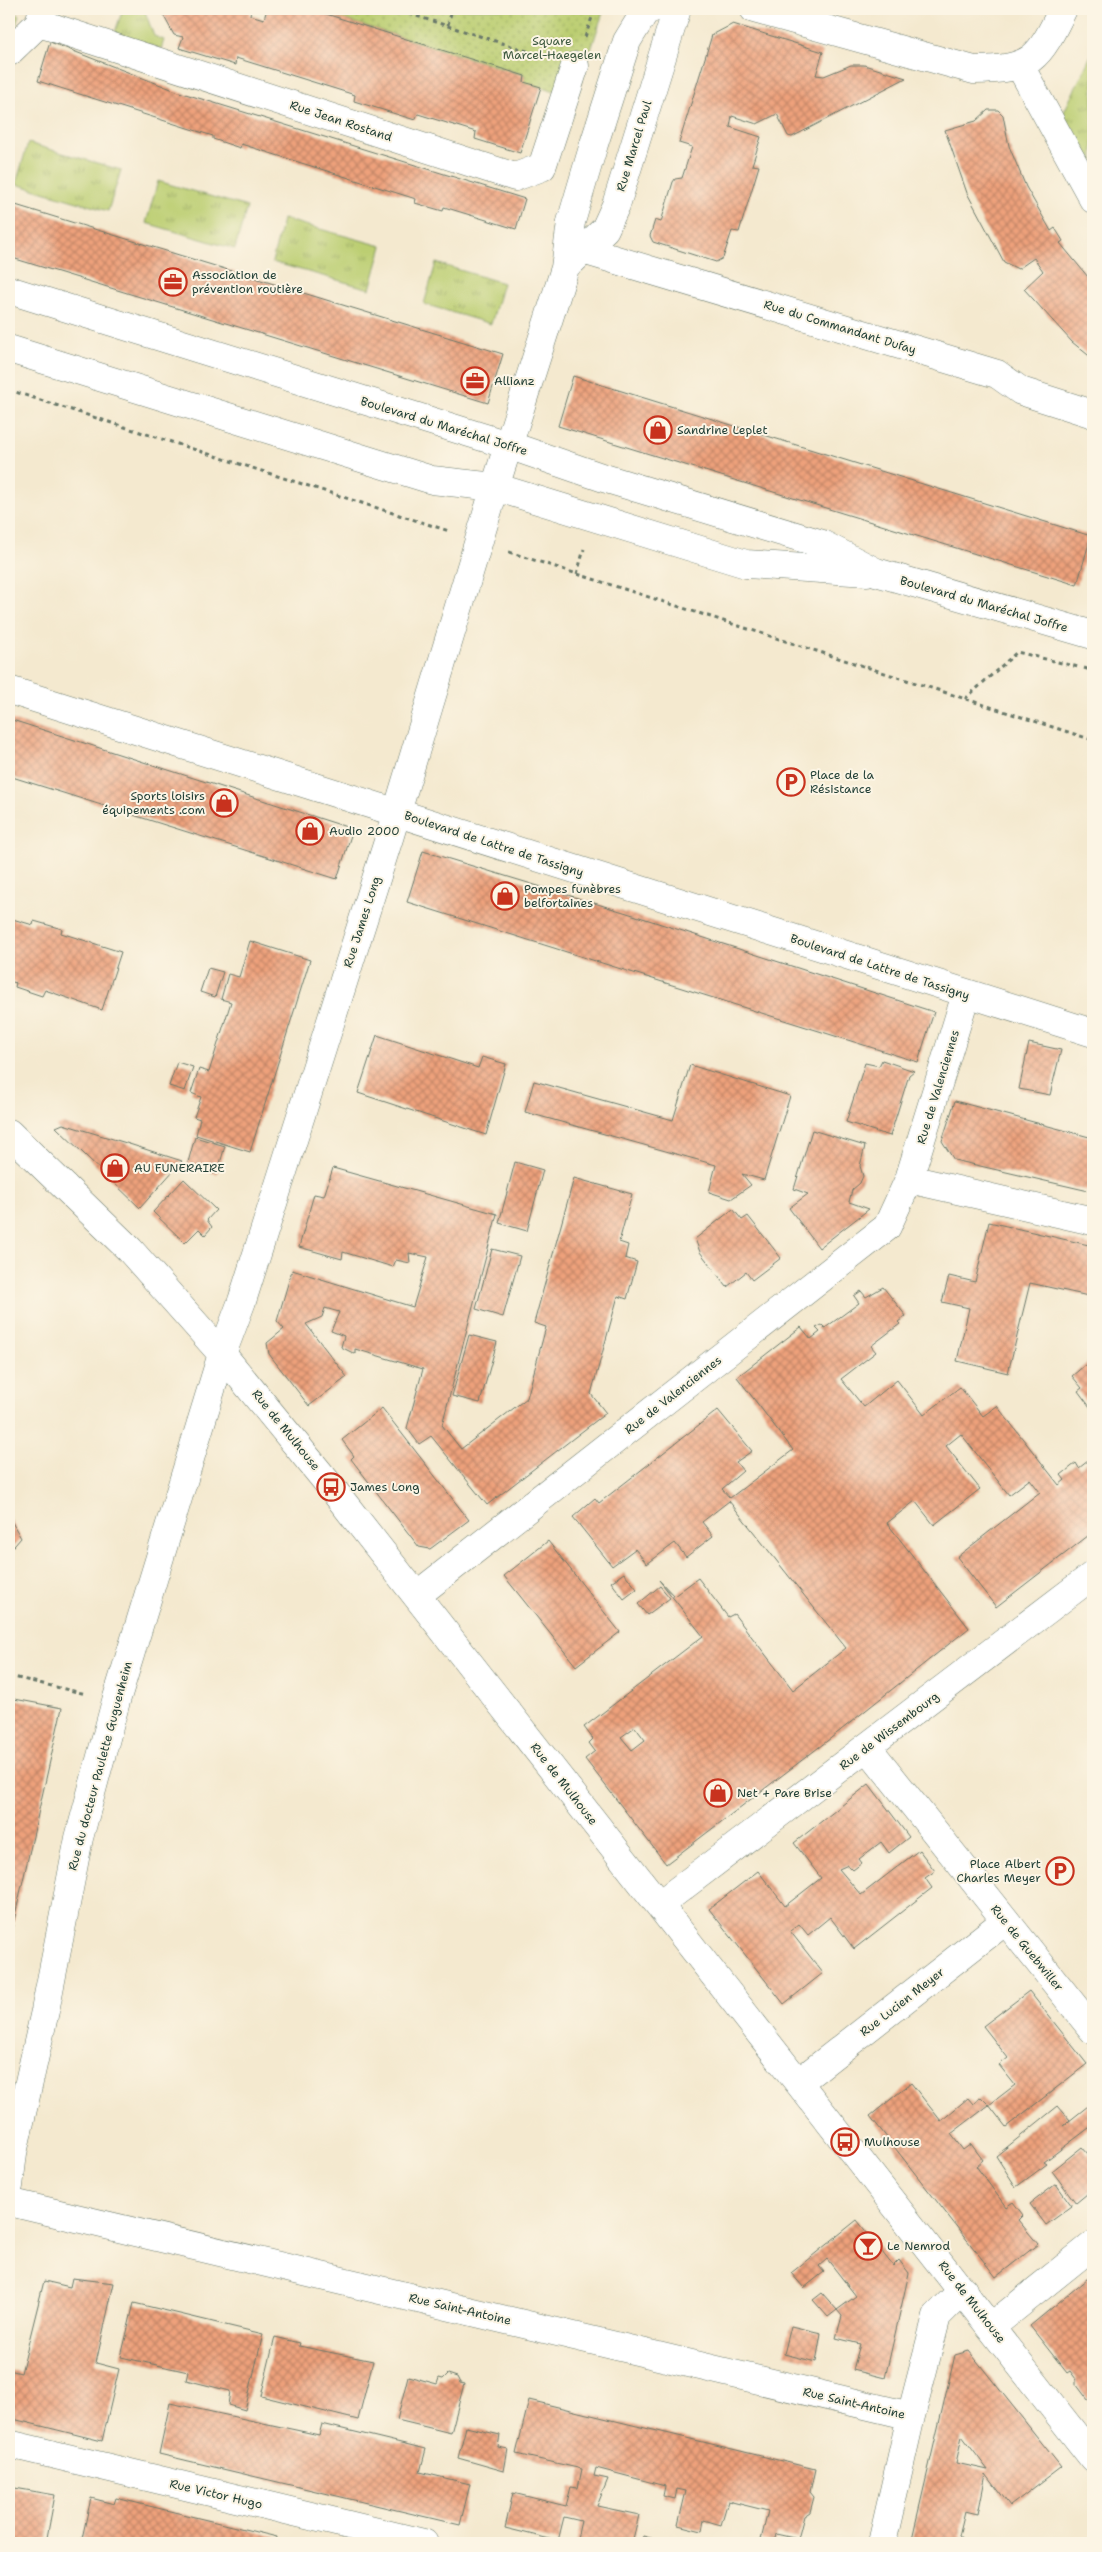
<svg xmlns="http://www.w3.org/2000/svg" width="1102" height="2552" font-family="'Shantell Sans',sans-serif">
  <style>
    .grass { fill: url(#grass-tufts); stroke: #6d8652 }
    .park { fill: url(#park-dots); stroke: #6d8652 }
    .building { fill: url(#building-cross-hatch); fill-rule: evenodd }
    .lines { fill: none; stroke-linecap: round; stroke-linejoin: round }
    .minor-casing { stroke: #6a796a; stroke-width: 29 }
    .major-casing { stroke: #6a796a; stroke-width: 29 }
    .path { stroke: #6a796a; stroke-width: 3; stroke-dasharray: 4 4; stroke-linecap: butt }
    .minor { stroke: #fff; stroke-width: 28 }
    .major { stroke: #fff; stroke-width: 28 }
    .labels { text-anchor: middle; stroke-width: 4; stroke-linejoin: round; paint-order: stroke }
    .park-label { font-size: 12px; fill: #3e5a40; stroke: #fcf5e5 }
    .street-label { font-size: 12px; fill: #1f3d34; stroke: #fcf5e5 }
    .poi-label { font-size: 12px; fill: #1f3d34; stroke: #fcf5e5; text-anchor: start }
  </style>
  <defs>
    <pattern id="grass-tufts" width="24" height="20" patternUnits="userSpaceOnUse" patternTransform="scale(1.25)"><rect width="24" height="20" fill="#bbce71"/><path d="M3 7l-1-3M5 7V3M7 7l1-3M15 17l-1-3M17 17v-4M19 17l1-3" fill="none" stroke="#97a85e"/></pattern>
    <pattern id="park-dots" width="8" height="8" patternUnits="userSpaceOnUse" patternTransform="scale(1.25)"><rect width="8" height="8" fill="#bbce71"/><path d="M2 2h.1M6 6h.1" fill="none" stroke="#97a85e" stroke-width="1.8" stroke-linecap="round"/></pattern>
    <pattern id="building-cross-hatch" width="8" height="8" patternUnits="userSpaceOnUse" patternTransform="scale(1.25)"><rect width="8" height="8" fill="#eea17b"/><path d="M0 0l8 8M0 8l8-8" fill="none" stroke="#c08466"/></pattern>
  </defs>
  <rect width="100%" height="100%" fill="#fcf5e5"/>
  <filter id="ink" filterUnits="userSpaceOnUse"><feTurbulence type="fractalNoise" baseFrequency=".02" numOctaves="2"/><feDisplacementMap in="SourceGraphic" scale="10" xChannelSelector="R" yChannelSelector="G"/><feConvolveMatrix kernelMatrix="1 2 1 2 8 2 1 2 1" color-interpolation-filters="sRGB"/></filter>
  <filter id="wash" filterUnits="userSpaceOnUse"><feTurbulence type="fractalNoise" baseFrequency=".0096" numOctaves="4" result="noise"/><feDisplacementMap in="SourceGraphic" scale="20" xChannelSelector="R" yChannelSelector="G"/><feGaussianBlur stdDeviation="1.12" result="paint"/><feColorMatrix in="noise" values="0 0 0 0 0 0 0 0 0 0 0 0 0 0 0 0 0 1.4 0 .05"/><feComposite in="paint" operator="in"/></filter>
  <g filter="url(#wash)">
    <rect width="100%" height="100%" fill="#f4e9cf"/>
    <!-- grass -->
    <path class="grass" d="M123,9H144L154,36L164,40L161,49L115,32Z
      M9,12L19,15L14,31L9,34Z
      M1093,51V175L1062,116Z
      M28,143L121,170L108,211L16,184Z
      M158,181L247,207L235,249L146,223Z
      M283,219L382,246L370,289L272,262Z
      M436,263L503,283L491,324L424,304Z"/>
    <!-- park -->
    <path class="park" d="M310,9H604L576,97L524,82L525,75Z"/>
    <g id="blocks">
      <!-- building -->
      <path class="building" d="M160,9H251L250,15L264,19L267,9H310L525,76L524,82L541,87L520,153L475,139L476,132L418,114L415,120L354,101L355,95L236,58L235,65L179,48L183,37L174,35Z
        M733,24L823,52L816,75L824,76L851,65H864L906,78L792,137L788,136L777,114L757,124L732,116L730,127L761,137L752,165L759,166L739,232L732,231L723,258L716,262L653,242L650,236L655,220L661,222L673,182L675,179L682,178L692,147L679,143L712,35Z
        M50,42L179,92L525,199L516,229L444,207L443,211L415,203L416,199L241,144L240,148L213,139V136L38,81Z
        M988,110H998L1003,115L1009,146L1026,187L1051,231L1055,228L1063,241L1060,243L1093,283V359L1072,342L1024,289L1043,271L1034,258L1018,269L1004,262L967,193L945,130L976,121Z
        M9,203L503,354L488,403L9,257Z
        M573,376L1091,536L1077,585L558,426Z
        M9,719L353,829L337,879L9,776Z
        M423,851L627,913L934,1012L918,1062L407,902Z
        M9,918L33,925L34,921L62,929L61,933L121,952L102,1010L45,990L42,996L15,987L16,983L9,981Z
        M250,941L310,960L250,1152L196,1135L200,1119L194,1117L201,1097L191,1093L199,1069L209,1072L231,1002L221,999L228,974L239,977Z
        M208,968L223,972L215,997L200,992Z
        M377,1035L478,1068L482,1057L506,1064L486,1135L358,1093Z
        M1029,1043L1061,1050L1050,1095L1019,1089Z
        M882,1060L914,1071L909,1075L890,1136L846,1122L865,1063L879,1066Z
        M177,1062L193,1067L185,1091L169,1086Z
        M690,1065L790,1096L764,1180L742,1174L751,1185L731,1199L709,1192L716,1165L525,1112L534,1081L673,1120Z
        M955,1101L1093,1138V1192L954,1160L942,1141Z
        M63,1124L123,1142L182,1161L140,1208L56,1127Z
        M812,1130L865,1146L860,1166L863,1176L860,1183L852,1190L849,1202L869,1209L819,1248L789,1208L808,1194L794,1189Z
        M195,1137L225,1146L217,1174L187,1166Z
        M515,1162L543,1170L527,1231L499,1223Z
        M333,1168L497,1214L442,1425L461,1449L527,1398L546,1327L534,1323L574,1178L632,1194L619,1242L628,1245L625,1258L637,1262L627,1299L618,1296L591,1394L606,1413L487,1505L431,1436L419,1444L407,1428L423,1369L355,1349V1354L341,1347L344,1336L331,1331L339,1312L325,1308L322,1317L306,1324L347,1377L309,1406L269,1354L267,1343L284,1329L277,1321L292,1270L413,1307L428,1257L409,1253L410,1263L396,1260L393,1267L343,1252L342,1259L299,1247L314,1194L324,1196Z
        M184,1179L216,1210L207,1220L212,1227L205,1235L199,1229L185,1243L153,1212Z
        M733,1209L742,1220L748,1216L781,1258L752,1280L746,1272L727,1287L700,1252L695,1239Z
        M989,1222L1093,1246V1297L1030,1283L1008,1373L957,1361L969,1308L942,1302L949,1276L975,1282Z
        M492,1249L520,1256L503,1317L476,1309Z
        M883,1287L906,1316L898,1322L900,1324L871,1346L876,1352L841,1379L864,1407L897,1380L924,1415L960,1387L983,1416L997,1406L1059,1485L1065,1480L1061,1475L1076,1463L1079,1468L1093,1457V1532L996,1607L957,1557L1040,1492L1030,1479L1009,1495L961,1434L946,1446L980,1489L934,1525L915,1501L887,1523L969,1628L831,1738L666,1864L585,1759L595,1751L589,1743L593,1739L584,1727L703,1636L659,1580L674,1596L698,1578L728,1617L734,1614L793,1690L846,1648L729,1501L702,1522L713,1536L686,1557L675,1543L647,1564L635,1549L612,1566L573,1517L595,1498L599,1503L718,1410L752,1451L736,1462L743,1471L722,1489L730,1498L793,1450L737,1377L801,1327L811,1339L820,1332L816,1328L822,1325L825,1328L859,1303L854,1296L861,1291L866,1297ZM635,1727L645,1740L632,1750L621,1737Z
        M469,1335L497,1342L480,1403L452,1396Z
        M1092,1359L1093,1360V1411L1078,1391L1082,1388L1072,1376Z
        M382,1408L469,1520L430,1549L419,1547L351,1459L354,1456L342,1440Z
        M9,1517L21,1538L9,1552Z
        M548,1541L620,1632L576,1666L504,1576Z
        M624,1573L637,1589L624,1599L611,1582Z
        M660,1586L670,1598L647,1615L638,1604Z
        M9,1698L62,1708L10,1938H9Z
        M869,1784L909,1837L889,1853L881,1842L859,1859L862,1863L853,1870L848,1865L839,1869L861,1895L919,1850L935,1871L925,1878L932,1888L854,1949L830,1917L808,1935L799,1924L790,1931L823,1973L784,2004L709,1909L758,1871L785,1906L821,1878L794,1843Z
        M1029,1991L1087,2064L1006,2127L989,2105L1015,2085L999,2065L1008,2058L983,2026Z
        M911,2083L941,2121L968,2098L973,2104L981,2097L989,2105L951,2134L963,2150L971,2144L983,2160L976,2166L1006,2207L1013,2202L1023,2215L1018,2220L1038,2244L996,2277L870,2116Z
        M1093,2102V2125L1044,2162L1047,2164L1016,2187L996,2156L1058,2106L1070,2120L1063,2126Z
        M1082,2147L1088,2154L1093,2149V2189L1076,2203L1052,2171Z
        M1056,2184L1072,2206L1046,2225L1030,2204Z
        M857,2220L893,2266L899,2260L909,2273L885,2378L853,2370L860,2344L836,2338L842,2316L837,2310L828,2317L813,2300L822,2293L837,2310L856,2296L827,2259L819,2266L824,2272L804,2288L791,2273Z
        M1093,2274V2400H1088L1076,2384V2379L1070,2371L1067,2373L1030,2326Z
        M72,2278L114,2283L96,2363L119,2369L102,2441L9,2418V2370L21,2373L44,2281L70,2287Z
        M134,2303L263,2334L245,2410L228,2405L230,2391L186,2380L188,2372L121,2357Z
        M791,2326L821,2333L816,2362L784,2354Z
        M275,2337L300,2343L299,2346L373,2361L358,2420L261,2396Z
        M969,2351L1061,2467L1010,2506L986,2474L978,2514L965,2511L959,2536L964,2540V2543H911L955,2355ZM962,2436L988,2470L956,2463Z
        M448,2374L457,2377L460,2383L464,2384L451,2433L397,2420L408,2376L437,2384L439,2378L443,2379Z
        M529,2400L815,2469L810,2492L814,2497L810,2512L804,2516L798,2539L776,2534L774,2543L761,2540L768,2511L728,2501L721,2525L704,2520L702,2531L678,2525L686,2491L677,2489L675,2499L663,2496L665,2486L596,2468L594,2476L608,2479L597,2506L639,2515L632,2543H576L581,2521L564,2517L558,2541L505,2528L513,2493L566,2506L571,2487L578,2488L582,2469L516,2454Z
        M170,2403L319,2435L322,2424L426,2449L420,2472L470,2484L460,2525L159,2454Z
        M466,2427L500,2435L498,2447L508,2449L504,2471L458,2458Z
        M9,2487L55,2495L46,2543L9,2542Z
        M91,2498L114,2504L116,2498L277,2537L276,2543H81Z
        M643,2536L670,2543H641Z"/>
    </g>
  </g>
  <g filter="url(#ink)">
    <use href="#blocks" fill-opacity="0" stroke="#6a796a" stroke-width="1"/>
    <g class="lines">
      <!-- minor casing -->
      <g class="minor-casing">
        <path id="minor" d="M754,9L974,70C1033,69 1038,60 1063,9
          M39,23L515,177L542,167L575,66
          M9,52L39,23L43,9
          M1020,66L1093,199
          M583,250L997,374L1021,391L1093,414
          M572,261L605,229L616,205L677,9
          M495,487L565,268L571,222L594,144L627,41L646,10L651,9
          M9,690L1093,1033
          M9,1133L130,1250L222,1354L116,1701L79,1838L45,2011L13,2153L9,2186
          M909,1179L1093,1221
          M417,1595L887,1227L909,1179L966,994
          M868,1748L1093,2030
          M660,1904L1093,1575
          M799,2082L1005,1921
          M9,2202L911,2416
          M991,2327L1093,2245
          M9,2444L424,2543
          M882,2543L911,2416L937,2316L963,2290"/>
      </g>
      <!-- major casing -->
      <g class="major-casing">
        <path id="major" d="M9,290L508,445L604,478L822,544L876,572L1093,635
          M9,349L432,480L495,487L746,564L867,572
          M495,487L390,835L242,1301L222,1354L331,1487L1093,2458"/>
      </g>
      <!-- path -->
      <path class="path" d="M394,9L546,57
        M448,25L452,9
        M585,37L595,9
        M9,390L449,531
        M509,552L1093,740
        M577,574L584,549
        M1084,668L1093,671
        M965,699L1017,652L1078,667
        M9,1676L86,1694"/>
      <!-- minor -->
      <use href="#minor" class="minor"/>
      <!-- major -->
      <use href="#major" class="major"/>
    </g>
  </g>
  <!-- icons -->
  <defs>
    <g id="office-ring" transform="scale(1.4375)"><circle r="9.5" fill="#fcf5e5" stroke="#c8321e" stroke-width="1.5"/><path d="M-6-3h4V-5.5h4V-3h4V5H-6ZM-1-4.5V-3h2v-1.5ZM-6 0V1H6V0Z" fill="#c8321e"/></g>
    <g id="shop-ring" transform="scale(1.4375)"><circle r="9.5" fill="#fcf5e5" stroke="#c8321e" stroke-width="1.5"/><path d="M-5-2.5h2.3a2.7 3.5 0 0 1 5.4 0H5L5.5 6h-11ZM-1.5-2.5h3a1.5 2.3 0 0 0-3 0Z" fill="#c8321e"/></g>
    <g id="parking-ring" transform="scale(1.4375)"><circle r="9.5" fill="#fcf5e5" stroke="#c8321e" stroke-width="1.5"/><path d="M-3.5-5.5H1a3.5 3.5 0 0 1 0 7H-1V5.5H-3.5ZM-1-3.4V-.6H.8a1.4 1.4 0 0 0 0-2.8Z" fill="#c8321e"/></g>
    <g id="bus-ring" transform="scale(1.4375)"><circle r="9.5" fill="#fcf5e5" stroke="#c8321e" stroke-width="1.5"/><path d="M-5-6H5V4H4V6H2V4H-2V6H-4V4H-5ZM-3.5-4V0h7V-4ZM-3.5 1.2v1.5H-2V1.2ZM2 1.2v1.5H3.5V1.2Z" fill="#c8321e"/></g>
    <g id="bar-ring" transform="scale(1.4375)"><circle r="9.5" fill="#fcf5e5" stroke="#c8321e" stroke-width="1.5"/><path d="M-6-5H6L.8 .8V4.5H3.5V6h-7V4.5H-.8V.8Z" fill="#c8321e"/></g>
  </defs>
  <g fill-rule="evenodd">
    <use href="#office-ring" x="173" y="282"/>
    <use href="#office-ring" x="475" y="381"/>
    <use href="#shop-ring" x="658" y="430"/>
    <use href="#parking-ring" x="791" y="782"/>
    <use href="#shop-ring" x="224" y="803"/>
    <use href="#shop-ring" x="310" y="831"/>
    <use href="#shop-ring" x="505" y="896"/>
    <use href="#shop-ring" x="115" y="1168"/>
    <use href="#bus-ring" x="331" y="1487"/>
    <use href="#shop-ring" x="718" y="1793"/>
    <use href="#parking-ring" x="1060" y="1871"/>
    <use href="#bus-ring" x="845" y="2142"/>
    <use href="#bar-ring" x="868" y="2246"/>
  </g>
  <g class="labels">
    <!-- park labels -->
    <g class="park-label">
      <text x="552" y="45">Square<tspan x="552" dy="14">Marcel-Haegelen</tspan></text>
    </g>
    <!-- street labels -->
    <g class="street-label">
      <text transform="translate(341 121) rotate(18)" y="4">Rue Jean Rostand</text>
      <text transform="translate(634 146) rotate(-73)" y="4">Rue Marcel Paul</text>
      <text transform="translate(840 327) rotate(17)" y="4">Rue du Commandant Dufay</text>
      <text transform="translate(444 426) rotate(17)" y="4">Boulevard du Maréchal Joffre</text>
      <text transform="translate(984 604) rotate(16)" y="4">Boulevard du Maréchal Joffre</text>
      <text transform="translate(494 844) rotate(18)" y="4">Boulevard de Lattre de Tassigny</text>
      <text transform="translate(362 922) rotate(-72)" y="4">Rue James Long</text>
      <text transform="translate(880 967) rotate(18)" y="4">Boulevard de Lattre de Tassigny</text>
      <text transform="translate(938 1087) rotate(-73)" y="4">Rue de Valenciennes</text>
      <text transform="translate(673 1395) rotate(-38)" y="4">Rue de Valenciennes</text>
      <text transform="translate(286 1430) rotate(51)" y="4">Rue de Mulhouse</text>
      <text transform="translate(889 1731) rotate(-37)" y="4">Rue de Wissembourg</text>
      <text transform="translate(100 1766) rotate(-75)" y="4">Rue du docteur Paulette Guguenheim</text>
      <text transform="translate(564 1784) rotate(52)" y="4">Rue de Mulhouse</text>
      <text transform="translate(1027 1948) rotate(51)" y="4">Rue de Guebwiller</text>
      <text transform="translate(902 2002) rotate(-38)" y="4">Rue Lucien Meyer</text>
      <text transform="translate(972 2302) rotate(52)" y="4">Rue de Mulhouse</text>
      <text transform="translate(460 2309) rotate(13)" y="4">Rue Saint-Antoine</text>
      <text transform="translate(854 2403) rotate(13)" y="4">Rue Saint-Antoine</text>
      <text transform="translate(216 2494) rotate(13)" y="4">Rue Victor Hugo</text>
    </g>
    <!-- poi labels -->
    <g class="poi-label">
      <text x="192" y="279">Association de<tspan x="192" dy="14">prévention routière</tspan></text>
      <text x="494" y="385">Allianz</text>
      <text x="677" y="434">Sandrine Leplet</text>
      <text x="810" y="779">Place de la<tspan x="810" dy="14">Résistance</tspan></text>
      <text x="205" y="800" text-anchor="end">Sports loisirs<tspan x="205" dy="14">équipements .com</tspan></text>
      <text x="329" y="835">Audio 2000</text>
      <text x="524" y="893">Pompes funèbres<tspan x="524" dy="14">belfortaines</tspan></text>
      <text x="134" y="1172">AU FUNERAIRE</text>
      <text x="350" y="1491">James Long</text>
      <text x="737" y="1797">Net + Pare Brise</text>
      <text x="1041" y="1868" text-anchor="end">Place Albert<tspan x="1041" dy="14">Charles Meyer</tspan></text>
      <text x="864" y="2146">Mulhouse</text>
      <text x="887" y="2250">Le Nemrod</text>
    </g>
  </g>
  <!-- margin -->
  <rect width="1102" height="2552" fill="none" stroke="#fcf5e5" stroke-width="30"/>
</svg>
